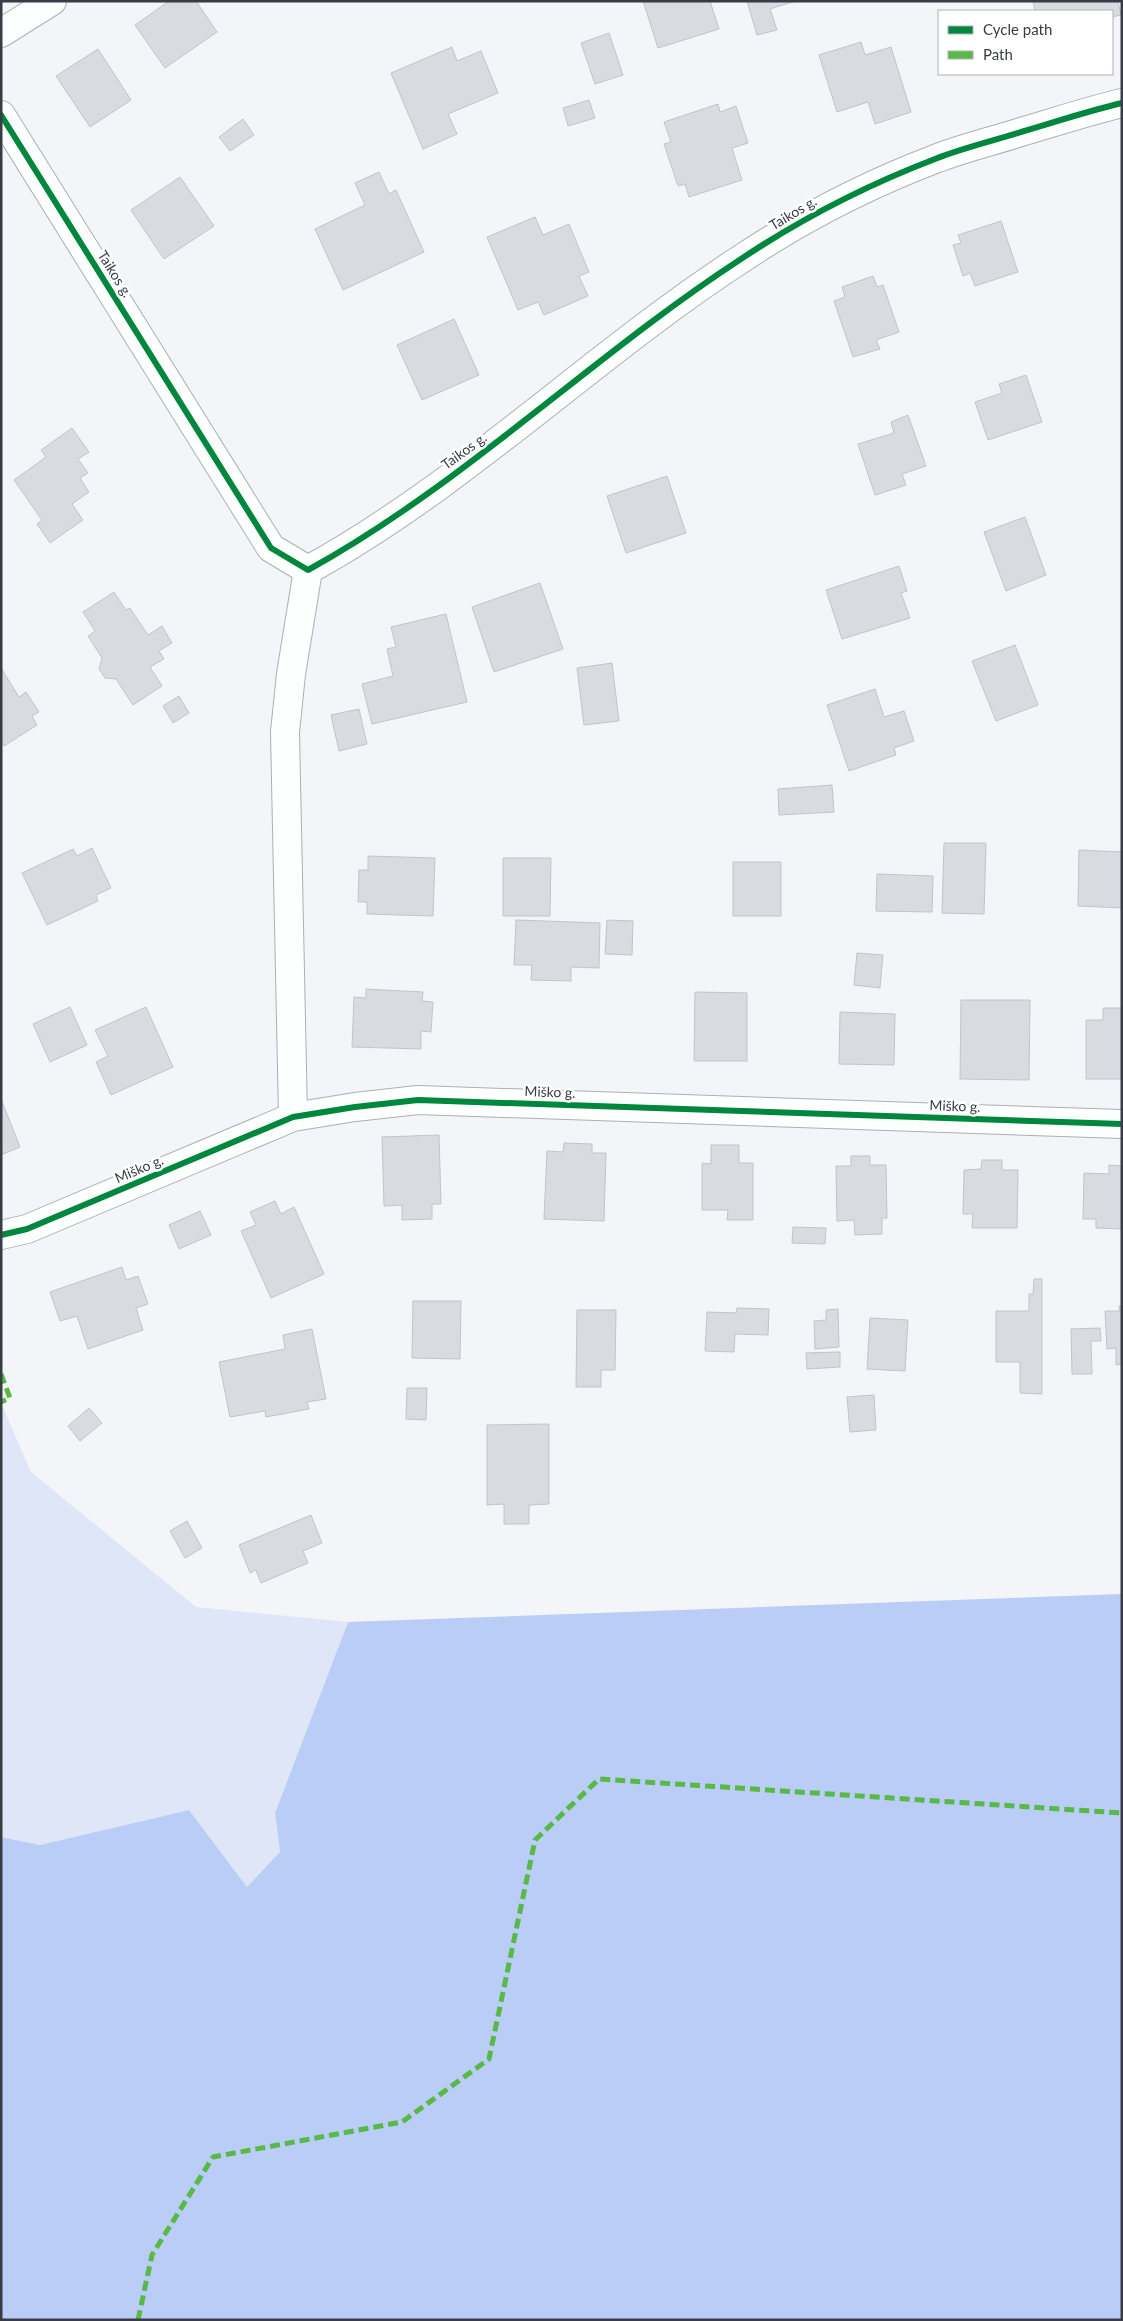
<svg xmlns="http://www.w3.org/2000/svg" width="1123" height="2321" font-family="Lato,sans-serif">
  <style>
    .green { fill: #dee6f7 }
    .forest { fill: #b9cdf7 }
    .building { fill: #d9dbe1; stroke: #c2c4c9 }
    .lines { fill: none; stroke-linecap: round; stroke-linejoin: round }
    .street-casing { stroke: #adafb5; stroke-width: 30 }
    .street { stroke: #fdfefe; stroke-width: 28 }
    .quiet { stroke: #58b947; stroke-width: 5; stroke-dasharray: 10 5; stroke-linecap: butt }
    .cycleway-casing { stroke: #fff; stroke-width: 9 }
    .cycleway { stroke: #00873e; stroke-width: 6 }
    .labels { text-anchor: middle; stroke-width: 5; stroke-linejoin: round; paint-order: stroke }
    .street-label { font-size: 14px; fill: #393c44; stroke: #fff }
  </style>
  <rect width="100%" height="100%" fill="#f3f5f9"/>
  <!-- green -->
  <path class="green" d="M1,1403L31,1472L196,1607L348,1622L275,1813L280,1852L247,1887L189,1810L40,1845L1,1837Z"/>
  <!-- forest -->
  <path class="forest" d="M1122,1594V2320H1V1837L40,1845L189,1810L247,1887L280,1852L275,1813L348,1622Z"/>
  <!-- building -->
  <path class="building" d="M169,1H196L217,32L165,68L135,25Z
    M643,1H710L719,29L658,48Z
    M747,1H796L770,9L777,30L757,35Z
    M1033,1H1118L1121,15L1112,17V11H1035Z
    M609,33L623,75L595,84L581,43Z
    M861,42L865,55L891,47L911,112L875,124L868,102L837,112L819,55Z
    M452,47L457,61L481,51L498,93L448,114L457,134L423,149L391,73Z
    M98,49L131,100L90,127L56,76Z
    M589,100L595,118L568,126L563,108Z
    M718,104L720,112L736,106L748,143L732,148L742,180L689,197L685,184L678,186L664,144L671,142L664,122Z
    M243,119L254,135L230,151L219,137Z
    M379,172L389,194L396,190L424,252L343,290L315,229L365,205L355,183Z
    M180,177L214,226L164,259L131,210Z
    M535,217L543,235L569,224L589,272L579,276L588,296L544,315L538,302L518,310L487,237Z
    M1001,221L1018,272L975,286L970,273L963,276L953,245L961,243L958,235Z
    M873,276L877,287L883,285L899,332L876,340L880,349L853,357L834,301L845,297L842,287Z
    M454,319L479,375L422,400L397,345Z
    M1026,375L1042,422L988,440L975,402L1002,393L999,384Z
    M908,415L926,466L902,474L906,485L875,495L858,444L894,433L891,422Z
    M72,428L89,452L78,459L88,473L80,478L89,492L72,504L83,520L50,543L37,524L42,520L14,480L46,457L41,450Z
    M667,476L686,533L626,553L607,496Z
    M1025,517L1046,575L1006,591L984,532Z
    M899,566L907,591L901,593L910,618L842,639L826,590Z
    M540,583L563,649L494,672L472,607Z
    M114,592L126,610L130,608L148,635L162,626L172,643L159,651L164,659L150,667L162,686L133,705L116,679L105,678L99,669L102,658L88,636L95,631L83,612Z
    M446,614L467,702L372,724L362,684L393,676L387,649L396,647L391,627Z
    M1015,645L1038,705L996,721L972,661Z
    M612,663L619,721L584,725L577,668Z
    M1,668L19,697L26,692L39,712L32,716L37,725L4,746L1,741Z
    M875,689L884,717L904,711L914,741L894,748L896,755L849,771L827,705Z
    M179,696L189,713L173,723L163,706Z
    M359,709L367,744L339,751L331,715Z
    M832,785L834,812L779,815L778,789Z
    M944,843H986L984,914L942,913Z
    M92,848L111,888L96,895L98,901L47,925L22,873L73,849L77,856Z
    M1079,850L1122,852V908L1078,906Z
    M368,856L435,858L433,916L367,914V902H358L359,870H368Z
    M503,858H551L550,916H503Z
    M733,862H781V916H733Z
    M877,874L933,876L932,912L876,911Z
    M516,920L600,923L599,968L571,967V981L531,980L532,965H514Z
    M607,920L633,921L632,955L605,954Z
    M857,953L883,955L880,988L854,985Z
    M366,989L423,992L422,1001L433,1002L431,1032L421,1031V1049L352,1047L354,997L366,998Z
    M695,992L747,993V1061H694Z
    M961,1000H1030L1029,1080L960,1079Z
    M70,1007L87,1045L50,1062L33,1024Z
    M146,1007L173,1067L111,1095L96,1062L108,1056L95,1030Z
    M1103,1008H1122V1079H1086V1020H1103Z
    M840,1012L895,1014L894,1065L839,1064Z
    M1,1099L20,1147L1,1155Z
    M439,1135L441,1204H432V1219L402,1220V1205L384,1206L382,1137Z
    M564,1143L592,1144V1153H606L604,1221L544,1219L547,1151L563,1152Z
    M711,1145H739V1163H753V1220H727L728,1210H702V1163L711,1164Z
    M851,1156H870V1165H886L887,1218H882V1234L855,1235L854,1220L837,1221L836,1166H851Z
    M982,1160H1002V1170H1018L1017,1228H972L973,1214H963L964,1170L981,1169Z
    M1109,1165L1122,1166V1229L1096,1228V1219H1083L1084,1173L1109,1174Z
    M275,1201L281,1214L294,1207L324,1274L271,1298L241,1231L256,1225L250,1212Z
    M200,1211L211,1235L179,1249L169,1225Z
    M793,1227L826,1228L825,1244L792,1243Z
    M122,1267L126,1280L138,1276L148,1304L136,1308L143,1330L88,1349L77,1316L60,1321L50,1292Z
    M1034,1279H1042V1394L1020,1393V1362H996V1311H1029V1294H1033Z
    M413,1301H461L460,1359L412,1358Z
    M1119,1306H1122V1364L1116,1365V1348L1107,1349L1105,1311H1120Z
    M737,1308L769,1309L768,1335L735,1334L734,1352L705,1351L707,1312L736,1313Z
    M838,1309L839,1347L815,1349L814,1321L826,1320V1310Z
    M577,1310H616L615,1370H601V1387H576Z
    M870,1318L908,1320L905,1371L867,1369Z
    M1100,1328L1101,1341H1091L1092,1374H1072L1071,1329Z
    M312,1329L326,1399L307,1402L309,1409L266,1417L265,1411L230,1417L219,1362L285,1349L283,1335Z
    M840,1352V1367L807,1369L806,1353Z
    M407,1388H427L426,1420L406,1419Z
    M874,1395L876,1430L850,1432L847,1397Z
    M89,1408L102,1423L80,1441L68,1426Z
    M549,1424V1504L529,1505V1524H504V1504L487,1505V1425Z
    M311,1515L322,1543L303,1551L308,1563L261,1583L256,1570L250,1573L239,1545Z
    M187,1521L202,1548L185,1558L170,1531Z"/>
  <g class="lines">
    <!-- street casing -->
    <g class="street-casing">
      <path id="street" d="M1,33L52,1
        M1,115L271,548L308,570C464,484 592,356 741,259C801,219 867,185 935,159C963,148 993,141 1021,132C1055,122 1088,111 1122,103
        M293,1117L285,732L291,674L308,570
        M1,1235L27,1229L293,1117L355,1107L418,1100L1122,1124"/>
    </g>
    <!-- street -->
    <use href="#street" class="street"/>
    <!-- quiet -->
    <path class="quiet" d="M1,1374L10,1398L1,1402
      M138,2320L152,2255L213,2157L402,2122L489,2059L535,1840L599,1779L1122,1813"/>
    <!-- cycleway casing -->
    <g class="cycleway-casing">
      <path id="cycleway" d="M1,115L271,548L308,570C464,484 592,356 741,259C801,219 867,185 935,159C963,148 993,141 1021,132C1055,122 1088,111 1122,103
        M1,1235L27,1229L293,1117L355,1107L418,1100L1122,1124"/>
    </g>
    <!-- cycleway -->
    <use href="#cycleway" class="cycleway"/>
  </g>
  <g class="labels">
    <!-- street labels -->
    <g class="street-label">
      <text transform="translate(793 213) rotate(-31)" y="5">Taikos g.</text>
      <text transform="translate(115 274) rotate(58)" y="5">Taikos g.</text>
      <text transform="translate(464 451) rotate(-36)" y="5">Taikos g.</text>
      <text transform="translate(550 1092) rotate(2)" y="5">Miško g.</text>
      <text transform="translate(955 1106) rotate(2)" y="5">Miško g.</text>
      <text transform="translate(139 1169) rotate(-23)" y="5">Miško g.</text>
    </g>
  </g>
  <!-- border -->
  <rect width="1123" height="2321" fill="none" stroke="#393c44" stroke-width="5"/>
  <!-- legend -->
  <rect x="938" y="10" width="175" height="65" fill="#ffffff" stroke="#b0b1b4"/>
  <rect x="948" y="26" width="25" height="8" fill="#00873e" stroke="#b0b1b4"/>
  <text x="983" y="35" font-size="15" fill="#393c44">Cycle path</text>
  <rect x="948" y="51" width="25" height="8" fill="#58b947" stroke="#b0b1b4"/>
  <text x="983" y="60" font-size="15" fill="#393c44">Path</text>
</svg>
